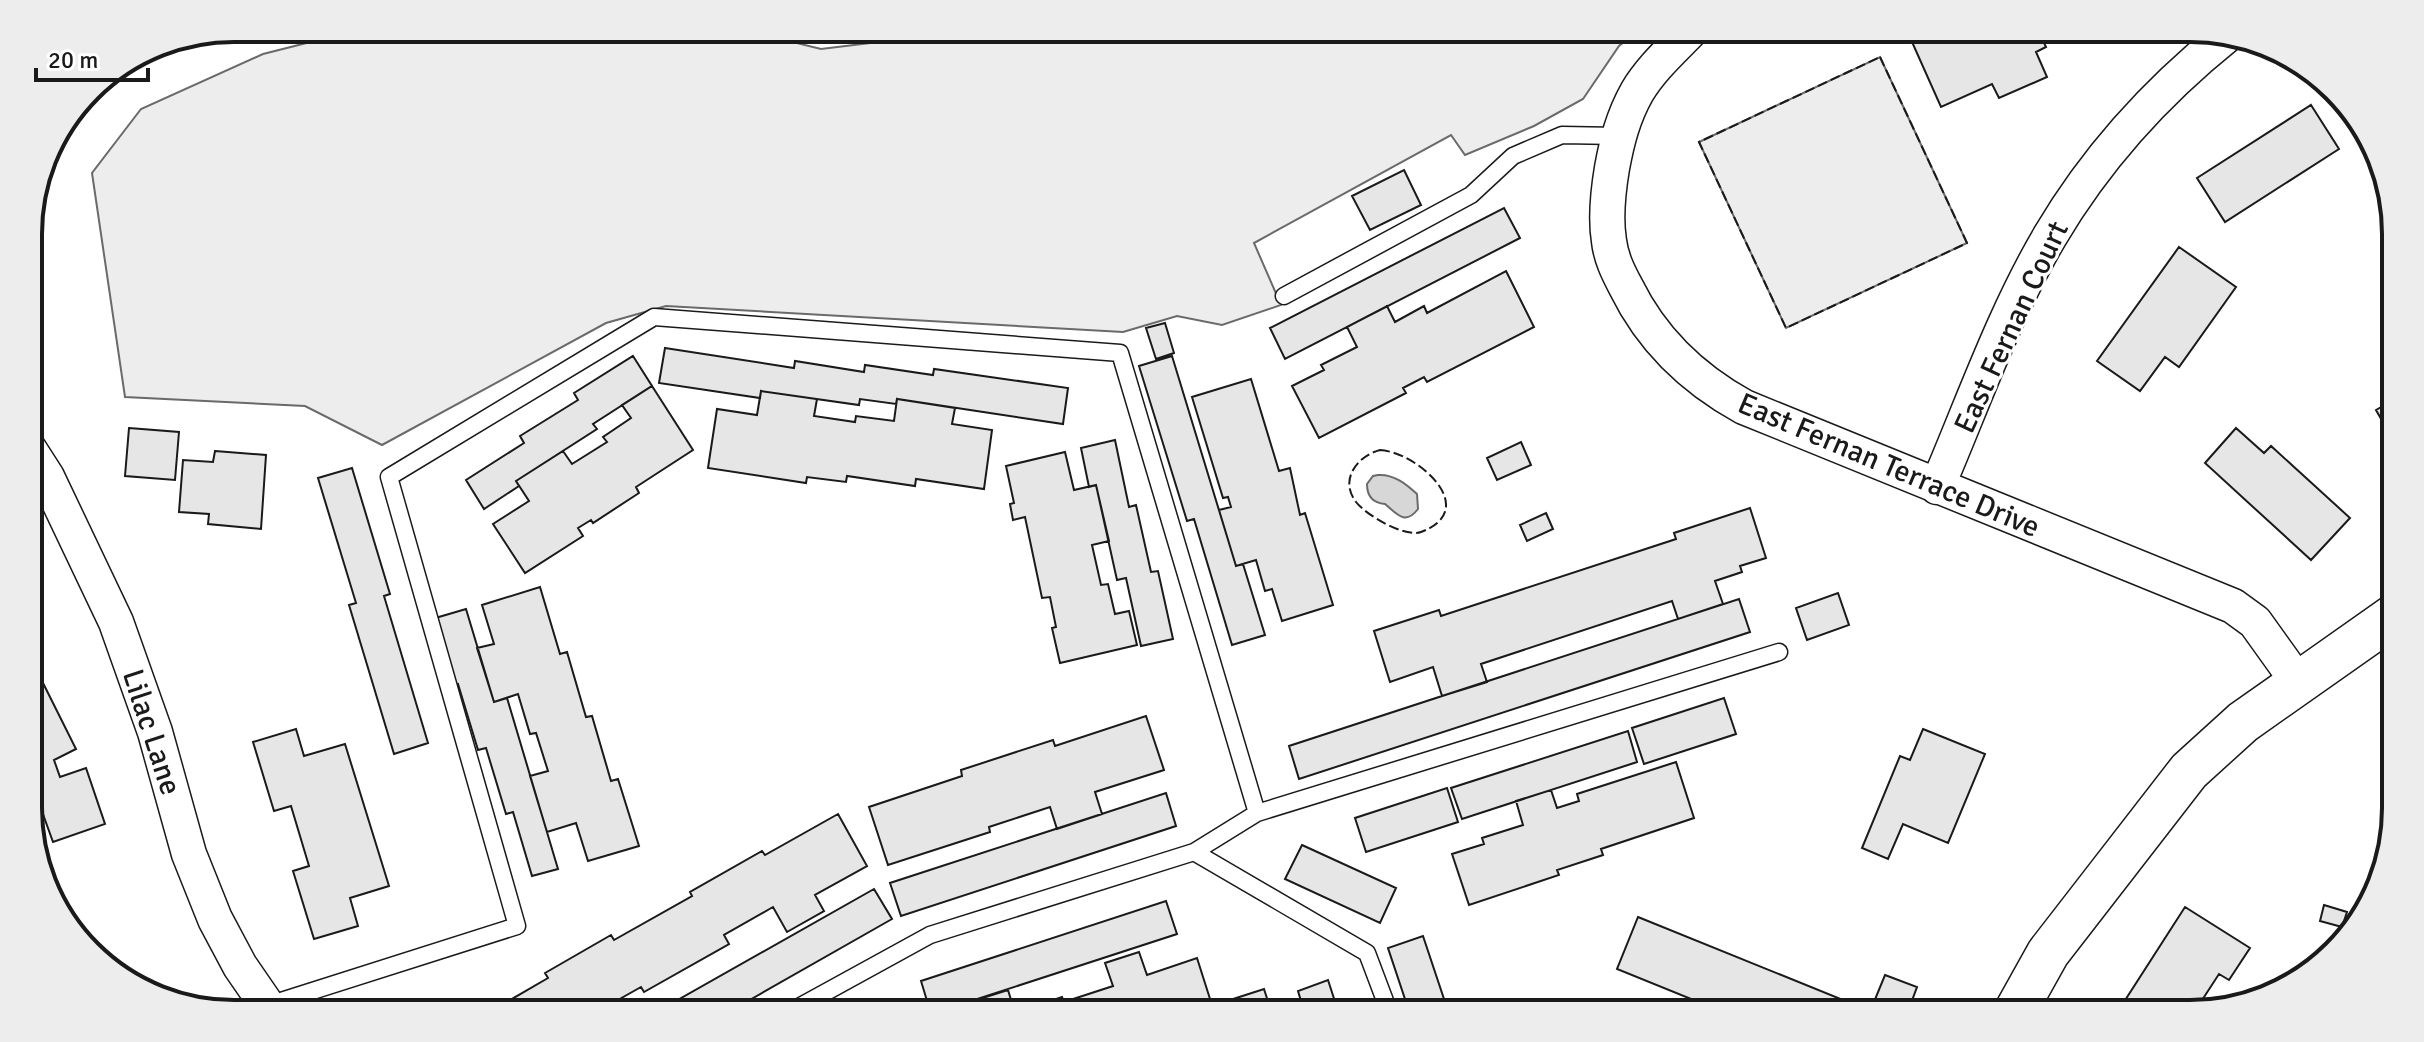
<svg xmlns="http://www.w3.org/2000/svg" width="2424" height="1042" font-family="Signika,sans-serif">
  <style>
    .built { fill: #ededed; stroke: #6a6a6a; stroke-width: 2 }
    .water { fill: #d7d7d7; stroke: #6a6a6a; stroke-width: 2 }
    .building { fill: #e6e6e6; stroke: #1a1a1a; stroke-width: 2 }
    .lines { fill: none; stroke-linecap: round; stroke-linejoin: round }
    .service-casing { stroke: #1a1a1a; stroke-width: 19 }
    .minor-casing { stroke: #1a1a1a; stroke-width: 37 }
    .tertiary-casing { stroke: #1a1a1a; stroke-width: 45 }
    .service { stroke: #fff; stroke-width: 16 }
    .minor { stroke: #fff; stroke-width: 34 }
    .tertiary { stroke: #fff; stroke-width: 42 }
    .fence { stroke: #1a1a1a; stroke-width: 2; stroke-dasharray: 10 4; stroke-linecap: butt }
    .labels { text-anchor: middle; stroke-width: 6; stroke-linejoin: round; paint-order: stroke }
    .street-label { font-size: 30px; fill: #1a1a1a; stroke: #fff }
    .rim { fill: none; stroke: #1a1a1a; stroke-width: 4 }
  </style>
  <rect width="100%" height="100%" fill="#fff"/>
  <!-- built -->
  <path class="built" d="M366,28H736L821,49L961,32L967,28H1641L1619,46L1583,99L1534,126L1465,155L1451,135L1254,243L1281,305L1222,325L1177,316L1123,332L666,306L606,323L382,445L305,406L125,397L92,173L141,109L263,54Z
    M1880,57L1967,243L1786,328L1699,142Z"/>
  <!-- water -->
  <path class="water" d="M1378,475C1394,474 1406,484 1417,494L1418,509C1405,526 1397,514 1385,504C1373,503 1367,497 1367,484L1373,476Z"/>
  <!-- building -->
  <path class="building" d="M1919,28H2037L2046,47L2036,52L2047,77L1999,98L1992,84L1941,107L1908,33Z
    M2341,99L2353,108L2369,146Z
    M2311,105L2339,149L2225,222L2197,178Z
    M1404,170L1421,205L1370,230L1352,196Z
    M1504,208L1520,238L1285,359L1270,328Z
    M2179,247L2236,287L2179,367L2165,357L2140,391L2097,361Z
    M1506,271L1534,327L1427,382L1424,377L1403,388L1406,393L1319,438L1292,386L1324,370L1321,365L1357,347L1347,327L1387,306L1395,322L1424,306L1427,313Z
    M1165,323L1174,353L1156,359L1146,328Z
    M665,348L794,368L795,361L864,372L865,365L933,375L934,369L1068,388L1063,424L897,399L896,404L860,399L859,405L761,391L760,398L659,383Z
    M633,356L652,386L593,424L597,429L516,481L519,486L484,509L466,480L524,443L520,436L578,400L574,393Z
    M1172,356L1236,566L1243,564L1265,635L1232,645L1194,519L1187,521L1139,366Z
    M1251,379L1279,471L1290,468L1300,515L1305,513L1333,605L1282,621L1272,589L1265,591L1256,560L1236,566L1219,510L1231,507L1228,497L1223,498L1192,397Z
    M652,386L693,450L636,487L639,493L593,523L591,520L578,528L583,536L525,573L493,524L529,501L516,481L563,451L572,464L607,442L603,437L631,418L622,405Z
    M761,391L817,399L814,416L855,422L856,416L894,421L897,399L955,408L952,424L992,430L984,489L916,479L915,486L847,476L846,482L807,477L806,483L708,468L717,409L757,415Z
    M2395,399V443L2376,410Z
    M129,428L179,432L175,480L125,476Z
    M2236,428L2264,453L2271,446L2350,518L2311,560L2205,463Z
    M1115,440L1129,507L1136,505L1151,572L1158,571L1173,639L1141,646L1126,578L1117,580L1096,485L1089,487L1081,448Z
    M1521,442L1531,465L1497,480L1487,458Z
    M215,451L266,455L261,529L208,524L209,514L179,512L183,460L213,462Z
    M1065,452L1074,490L1096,485L1109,541L1092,545L1101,585L1108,584L1115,614L1129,611L1137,645L1060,663L1052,628L1056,627L1050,597L1042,598L1025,517L1013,520L1010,504L1014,503L1006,466Z
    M352,468L390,594L384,596L428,743L394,754L349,605L356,603L318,478Z
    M1750,508L1766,558L1740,566L1742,572L1715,581L1723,604L1678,619L1672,601L1481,664L1487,682L1442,696L1433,667L1390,682L1374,631L1439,610L1441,616L1676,539L1674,533Z
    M1546,513L1553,529L1527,541L1520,525Z
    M540,587L560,654L567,652L586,717L592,716L611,781L618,779L639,846L588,861L576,823L547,832L530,776L548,771L536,733L530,734L518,694L494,702L477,648L494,644L482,605Z
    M1838,593L1849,625L1807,640L1796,608Z
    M1739,599L1750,632L1299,779L1289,746Z
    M466,609L494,702L507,698L558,869L532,876L513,812L506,814L486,748L478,750L458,684L452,686L432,619Z
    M39,675L76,749L54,760L60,777L86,768L105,824L53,842L30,778L29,680Z
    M1724,698L1736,734L1644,764L1632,728Z
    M1146,716L1164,770L1095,792L1102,814L1057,829L1050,807L989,827L990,832L888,865L869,807L962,776L961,770L1053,740L1055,746Z
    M296,729L304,756L345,744L389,886L350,898L358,926L314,939L293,871L309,866L291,806L274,811L253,742Z
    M1923,729L1985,754L1948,843L1903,824L1888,859L1862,848L1900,756L1910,760Z
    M1628,731L1637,762L1462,819L1451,788Z
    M1676,762L1694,818L1601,849L1603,855L1557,870L1559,875L1469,905L1452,854L1484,844L1482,838L1523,825L1516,801L1551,790L1557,808L1579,801L1577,794Z
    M1447,788L1458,822L1366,852L1355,818Z
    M1166,793L1176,826L901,916L890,883Z
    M838,814L867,866L815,895L824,911L787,932L773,907L724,935L729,944L644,992L641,987L593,1014H486L548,978L545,973L611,935L614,940L692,896L690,892L762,851L765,855Z
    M1302,845L1396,888L1380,923L1285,879Z
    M874,889L892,919L725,1014H653Z
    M1166,901L1177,934L931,1014L921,981Z
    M2324,905L2347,912L2342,927L2320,921Z
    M2185,907L2250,948L2229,980L2219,974L2193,1014H2135L2122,1005Z
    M1638,917L1853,1004L1849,1014H1728L1617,969Z
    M1423,936L1449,1014H1410L1388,948Z
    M1139,952L1147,975L1197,958L1211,1002L1176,1014H977L973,1001L1008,990L1015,1013L1062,997L1064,1002L1113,986L1105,963Z
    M1885,975L1917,987L1907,1014H1869Z
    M1328,980L1339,1014H1305L1298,991Z
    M1264,989L1272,1014H1231L1227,1001Z"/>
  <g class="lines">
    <!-- service casing -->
    <g class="service-casing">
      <path id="service" d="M1284,296L1471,195L1513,156L1562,135L1618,136
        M1194,852L1367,953L1390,1014
        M265,1006L517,926L389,477L654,317L1120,353L1257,813
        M786,1014L930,935L1194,852L1257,813L1779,652"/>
    </g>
    <!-- minor casing -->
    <g class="minor-casing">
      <path id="minor" d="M1693,28C1674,48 1651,68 1637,92C1623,117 1617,141 1612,168C1608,192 1605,217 1609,241C1611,258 1618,272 1626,287C1652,340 1693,379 1744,407L2233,606L2255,622L2298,682
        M29,449L47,477L116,622L155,732L189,854L215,919L240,966L273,1014
        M1937,487C1973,403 2004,314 2050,236C2096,158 2156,92 2227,35"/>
    </g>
    <!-- tertiary casing -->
    <g class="tertiary-casing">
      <path id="tertiary" d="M2014,1014L2048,953L2189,771L2243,722L2395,615"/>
    </g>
    <!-- service -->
    <use href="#service" class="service"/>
    <!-- minor -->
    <use href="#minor" class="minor"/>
    <!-- tertiary -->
    <use href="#tertiary" class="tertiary"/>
    <!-- fence -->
    <path class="fence" d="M1880,57L1967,243L1786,328L1699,142Z
      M1380,450C1417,452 1482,509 1421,532C1405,538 1366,515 1356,502C1339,480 1357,456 1380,450Z"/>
  </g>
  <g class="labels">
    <!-- street labels -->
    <g class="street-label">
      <text transform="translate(2011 327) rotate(-65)" y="10">East Fernan Court</text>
      <text transform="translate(1889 465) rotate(23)" y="10">East Fernan Terrace Drive</text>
      <text transform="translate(152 732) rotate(72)" y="10">Lilac Lane</text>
    </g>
  </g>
  <!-- crop -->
  <path d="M0 0H2424V1042H0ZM234 42H2190A192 192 0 0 1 2382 234V808A192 192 0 0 1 2190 1000H234A192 192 0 0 1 42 808V234A192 192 0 0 1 234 42Z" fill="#ededed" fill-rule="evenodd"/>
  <path class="rim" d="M234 42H2190A192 192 0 0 1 2382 234V808A192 192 0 0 1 2190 1000H234A192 192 0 0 1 42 808V234A192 192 0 0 1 234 42Z"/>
  <!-- scale -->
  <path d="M36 68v12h112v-12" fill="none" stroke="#1a1a1a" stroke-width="4"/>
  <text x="48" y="68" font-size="24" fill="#1a1a1a" stroke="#ffffff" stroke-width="6" paint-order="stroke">20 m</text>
</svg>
